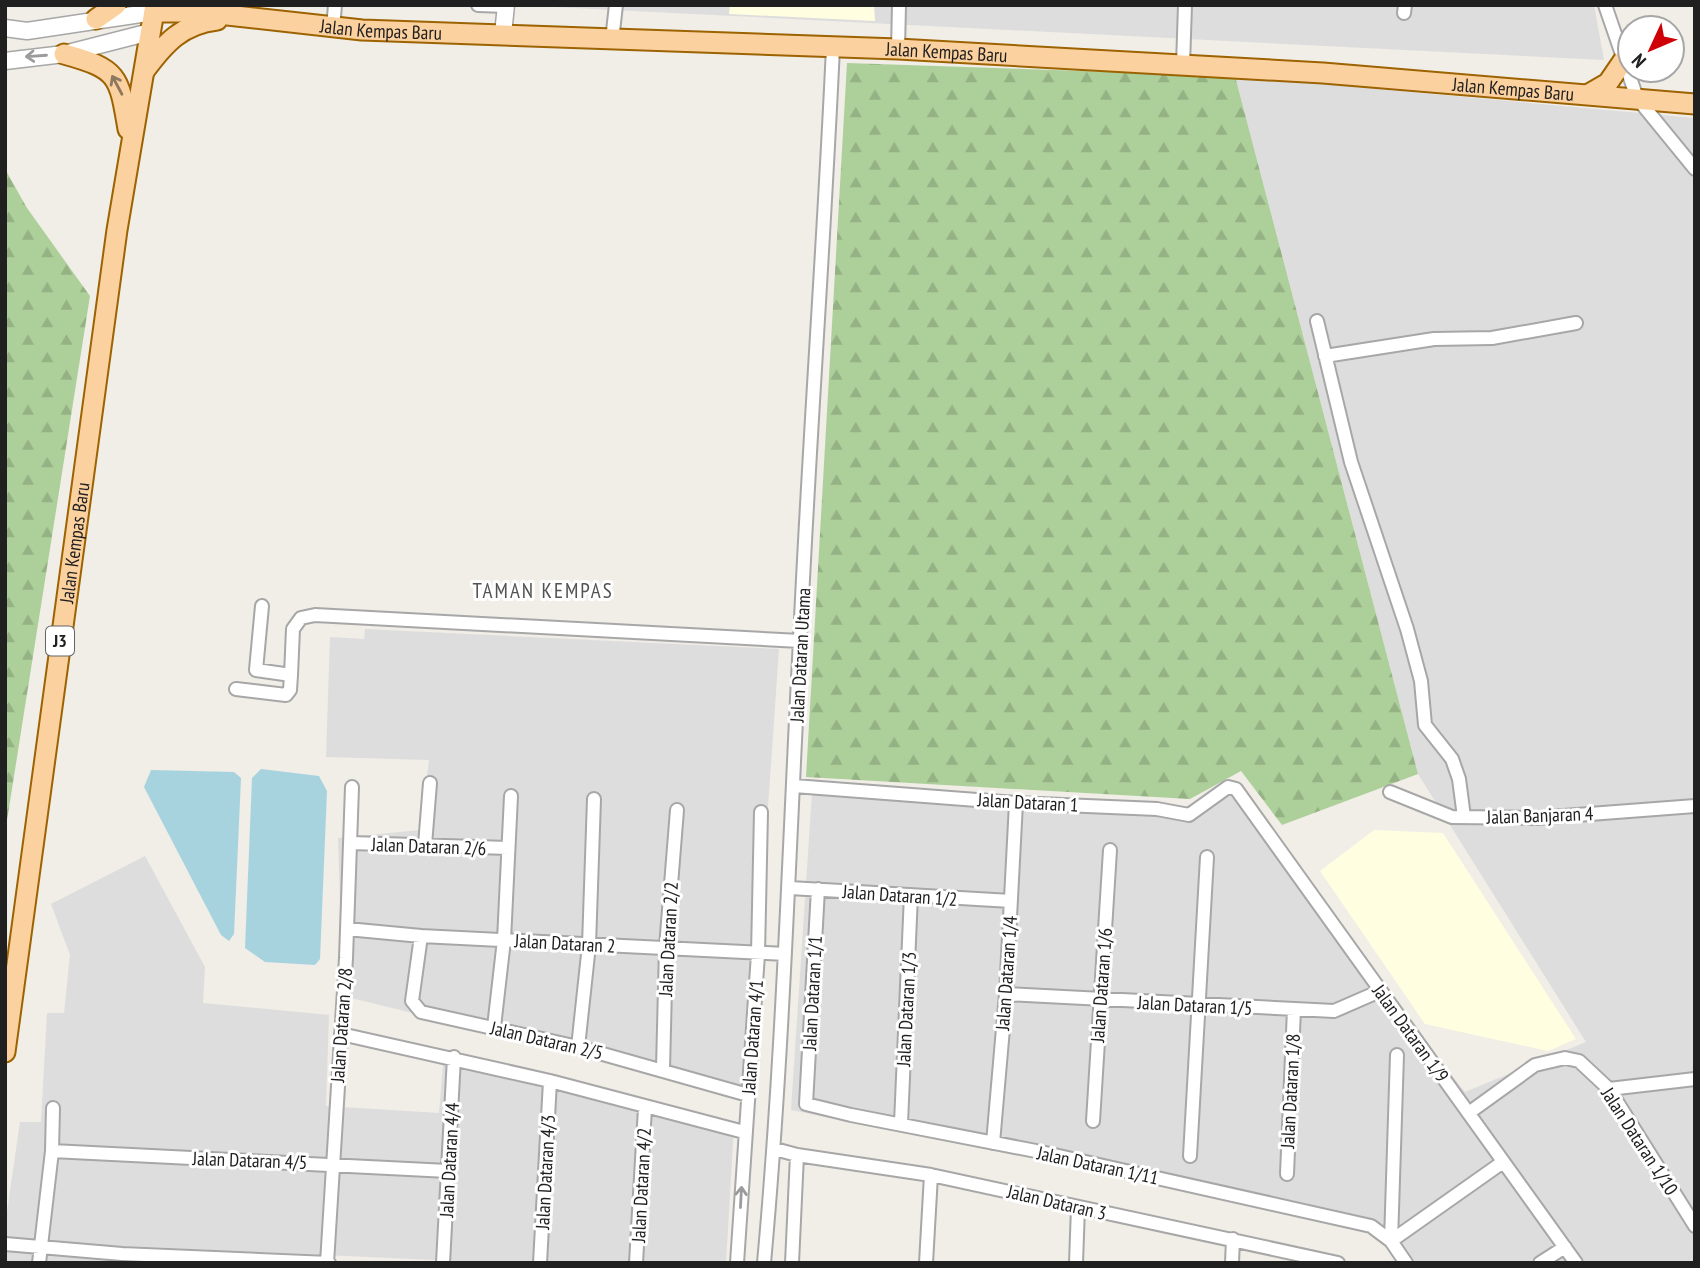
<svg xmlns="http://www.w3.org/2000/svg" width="1700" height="1268" font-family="'PT Sans Narrow',sans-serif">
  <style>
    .residential { fill: #dedddd }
    .education { fill: #fffee1 }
    .forest { fill: url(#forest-firs) }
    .water { fill: #a7d3de }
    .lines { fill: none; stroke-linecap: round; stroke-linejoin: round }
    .minor-casing { stroke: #a7a7a7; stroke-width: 16 }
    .tertiary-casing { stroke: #a7a7a7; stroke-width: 19 }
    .primary-casing { stroke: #9c6300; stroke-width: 23 }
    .minor { stroke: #fff; stroke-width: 12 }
    .tertiary { stroke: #fff; stroke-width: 16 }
    .primary { stroke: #fcd1a0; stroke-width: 19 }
    .oneway { stroke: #9b9b9b }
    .oneway2 { stroke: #8e7860 }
    .labels { text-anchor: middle; stroke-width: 6; stroke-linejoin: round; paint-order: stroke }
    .shield { fill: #fff; stroke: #636363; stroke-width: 2 }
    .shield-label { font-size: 18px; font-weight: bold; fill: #202020 }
    .street-label { font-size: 19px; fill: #202020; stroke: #fff }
    .neighbourhood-label { font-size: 21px; letter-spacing: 2px; fill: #535353; stroke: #fff }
  </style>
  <defs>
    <pattern id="forest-firs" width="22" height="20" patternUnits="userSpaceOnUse" patternTransform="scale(1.75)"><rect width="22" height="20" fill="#add09b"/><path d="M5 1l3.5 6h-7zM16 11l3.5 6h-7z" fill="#95b285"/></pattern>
  </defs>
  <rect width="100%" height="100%" fill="#f1ede7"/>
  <!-- residential -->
  <path class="residential" d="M514,5H1594L1604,60Z
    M1235,76L1695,118V1263H1406L1380,1227L791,1110L812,793L1189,815L1231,795L1465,1092L1586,1042L1418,774Z
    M365,629L779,649L748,1095L343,996L338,838L420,830L429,760L326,757L330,637L364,639Z
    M145,856L205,967L203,1003L329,1015L326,1106L439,1113L444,1053L734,1126L726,1263H499L125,1246L124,1263H5V1225L20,1122H41L47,1013H64L70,955L51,904Z"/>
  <!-- education -->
  <path class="education" d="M730,5H874L875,21L729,14Z
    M1374,830L1443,833L1576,1039L1548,1051L1425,1024L1320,871Z"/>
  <!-- forest -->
  <path class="forest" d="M847,63L1235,76L1418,774L1282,825L1241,771L1190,799L806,777Z
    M5,169L27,208L90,296L5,833Z"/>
  <!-- water -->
  <path class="water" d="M261,769L319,776L327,791L320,959L315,965L265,962L245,948L252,778Z
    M151,770L234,772L241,778L234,934L229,941L221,935L144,787Z"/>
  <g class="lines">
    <!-- minor casing -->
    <g class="minor-casing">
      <path id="minor" d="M478,5L506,6
        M1605,5L1637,98L1695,169
        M1404,13L1405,5
        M333,28L335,5
        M612,40L616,5
        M898,49L899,5
        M1183,65L1185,5
        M1317,321L1351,462L1407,629L1421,681L1425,725L1452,759L1459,779L1464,817
        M1325,356L1434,339L1492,338L1576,323
        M262,606L256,670L291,675L293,629L301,618L315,615L800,641
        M236,689L286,695L290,690L291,675
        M794,786L1016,803L1157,809L1189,815L1228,787L1236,789L1576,1263
        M1390,792L1452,817L1537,818L1695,806
        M351,843L508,848
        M425,845L430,783
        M790,888L1011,901
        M818,889L806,1104L851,1115L1041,1152L1371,1226L1391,1241L1406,1263
        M347,929L421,936L785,954
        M421,936L412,1001L421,1012L578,1047L748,1095
        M1006,994L1334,1011L1380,991
        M494,1027L504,940L511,796
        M341,1034L550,1081L744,1132
        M578,1047L589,945L594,799
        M663,1069L666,947L677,810
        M1609,1089L1695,1079
        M1470,1112L1535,1065L1565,1058L1579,1061L1609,1089L1695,1226
        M1093,1121L1110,850
        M901,1123L911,895
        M993,1143L1006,994L1016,803
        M775,1149L797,1155L931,1175L1338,1263
        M52,1151L448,1171
        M1190,1156L1207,857
        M1287,1174L1294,1009
        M1391,1241L1397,1055
        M1391,1241L1503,1162
        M5,1244L122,1254L329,1263
        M39,1263L52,1151L53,1108
        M327,1263L346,958L352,787
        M443,1263L454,1057
        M540,1263L550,1081
        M636,1263L645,1108
        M737,1263L758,954L761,812
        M764,1263C783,1055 789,848 800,640C809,442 824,245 833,47
        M792,1263L797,1155
        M926,1263L931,1175
        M1076,1263L1078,1207
        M1232,1263L1233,1239
        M1540,1263L1565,1247"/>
    </g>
    <!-- tertiary casing -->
    <g class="tertiary-casing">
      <path id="tertiary" d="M5,28L27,31L154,12
        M503,34L506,5
        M5,61L64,54L150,32"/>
    </g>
    <!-- primary casing -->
    <g class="primary-casing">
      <g id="primary">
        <path id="s1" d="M154,12H200L362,30L898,49L1323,73L1695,104"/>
        <path d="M96,19L116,5"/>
        <path d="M64,54C118,69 119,75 128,129"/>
        <path d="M145,70C165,43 182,24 217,20"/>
        <path d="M1589,94L1608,83L1623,61"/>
        <path id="s2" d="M5,1052L117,230L155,5"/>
      </g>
    </g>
    <!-- minor -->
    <use href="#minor" class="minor"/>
    <!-- tertiary -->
    <use href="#tertiary" class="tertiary"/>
    <!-- primary -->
    <use href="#primary" class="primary"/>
  </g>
  <!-- one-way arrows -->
  <defs><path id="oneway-shaft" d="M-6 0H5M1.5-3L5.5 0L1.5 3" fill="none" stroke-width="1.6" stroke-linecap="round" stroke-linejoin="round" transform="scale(1.75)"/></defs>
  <g class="oneway">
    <use href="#oneway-shaft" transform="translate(36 56) rotate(176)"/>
    <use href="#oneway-shaft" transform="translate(741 1197) rotate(-87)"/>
  </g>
  <use class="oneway2" href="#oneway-shaft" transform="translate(117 85) rotate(-118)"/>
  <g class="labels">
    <!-- shield labels -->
    <rect class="shield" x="46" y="626.5" width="28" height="29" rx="5"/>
    <g class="shield-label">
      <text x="60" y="647">J3</text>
    </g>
    <!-- street labels -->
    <g class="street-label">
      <text dy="7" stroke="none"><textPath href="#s1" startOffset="228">Jalan Kempas Baru</textPath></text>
      <text dy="7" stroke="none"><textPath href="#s1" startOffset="794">Jalan Kempas Baru</textPath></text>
      <text dy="7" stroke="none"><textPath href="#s1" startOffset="1362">Jalan Kempas Baru</textPath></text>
      <text dy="7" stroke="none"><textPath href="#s2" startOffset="514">Jalan Kempas Baru</textPath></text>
      <text transform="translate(800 655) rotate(-87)" y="7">Jalan Dataran Utama</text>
      <text transform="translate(1028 802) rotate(3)" y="7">Jalan Dataran 1</text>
      <text transform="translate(1540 815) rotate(-2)" y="7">Jalan Banjaran 4</text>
      <text transform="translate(429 846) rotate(2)" y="7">Jalan Dataran 2/6</text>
      <text transform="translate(900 895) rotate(4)" y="7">Jalan Dataran 1/2</text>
      <text transform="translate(668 939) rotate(-87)" y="7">Jalan Dataran 2/2</text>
      <text transform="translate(565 943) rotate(3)" y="7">Jalan Dataran 2</text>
      <text transform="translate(1006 973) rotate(-86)" y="7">Jalan Dataran 1/4</text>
      <text transform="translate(1101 985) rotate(-86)" y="7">Jalan Dataran 1/6</text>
      <text transform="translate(812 993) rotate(-87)" y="7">Jalan Dataran 1/1</text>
      <text transform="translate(1195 1005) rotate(3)" y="7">Jalan Dataran 1/5</text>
      <text transform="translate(906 1009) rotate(-87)" y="7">Jalan Dataran 1/3</text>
      <text transform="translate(341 1025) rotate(-86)" y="7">Jalan Dataran 2/8</text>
      <text transform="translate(1411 1033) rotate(54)" y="7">Jalan Dataran 1/9</text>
      <text transform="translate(752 1037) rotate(-86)" y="7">Jalan Dataran 4/1</text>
      <text transform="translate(547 1040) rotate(13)" y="7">Jalan Dataran 2/5</text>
      <text transform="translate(1290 1091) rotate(-87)" y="7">Jalan Dataran 1/8</text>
      <text transform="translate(1640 1141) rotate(57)" y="7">Jalan Dataran 1/10</text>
      <text transform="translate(250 1160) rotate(2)" y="7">Jalan Dataran 4/5</text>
      <text transform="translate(449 1160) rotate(-87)" y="7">Jalan Dataran 4/4</text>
      <text transform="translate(1098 1165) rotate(12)" y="7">Jalan Dataran 1/11</text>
      <text transform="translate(545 1172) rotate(-87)" y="7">Jalan Dataran 4/3</text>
      <text transform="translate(641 1185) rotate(-87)" y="7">Jalan Dataran 4/2</text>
      <text transform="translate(1057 1202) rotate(13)" y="7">Jalan Dataran 3</text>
    </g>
    <!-- neighbourhood labels -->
    <g class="neighbourhood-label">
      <text x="543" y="598">TAMAN KEMPAS</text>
    </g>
  </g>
  <!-- border -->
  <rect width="1700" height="1268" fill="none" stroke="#202020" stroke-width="14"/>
  <!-- north arrow -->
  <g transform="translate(1651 49) rotate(226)"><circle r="33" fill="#ffffff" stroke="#a6a6a6" stroke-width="2"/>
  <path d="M0-5L12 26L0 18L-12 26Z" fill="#d00007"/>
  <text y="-10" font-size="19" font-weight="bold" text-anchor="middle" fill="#202020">N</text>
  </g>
</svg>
